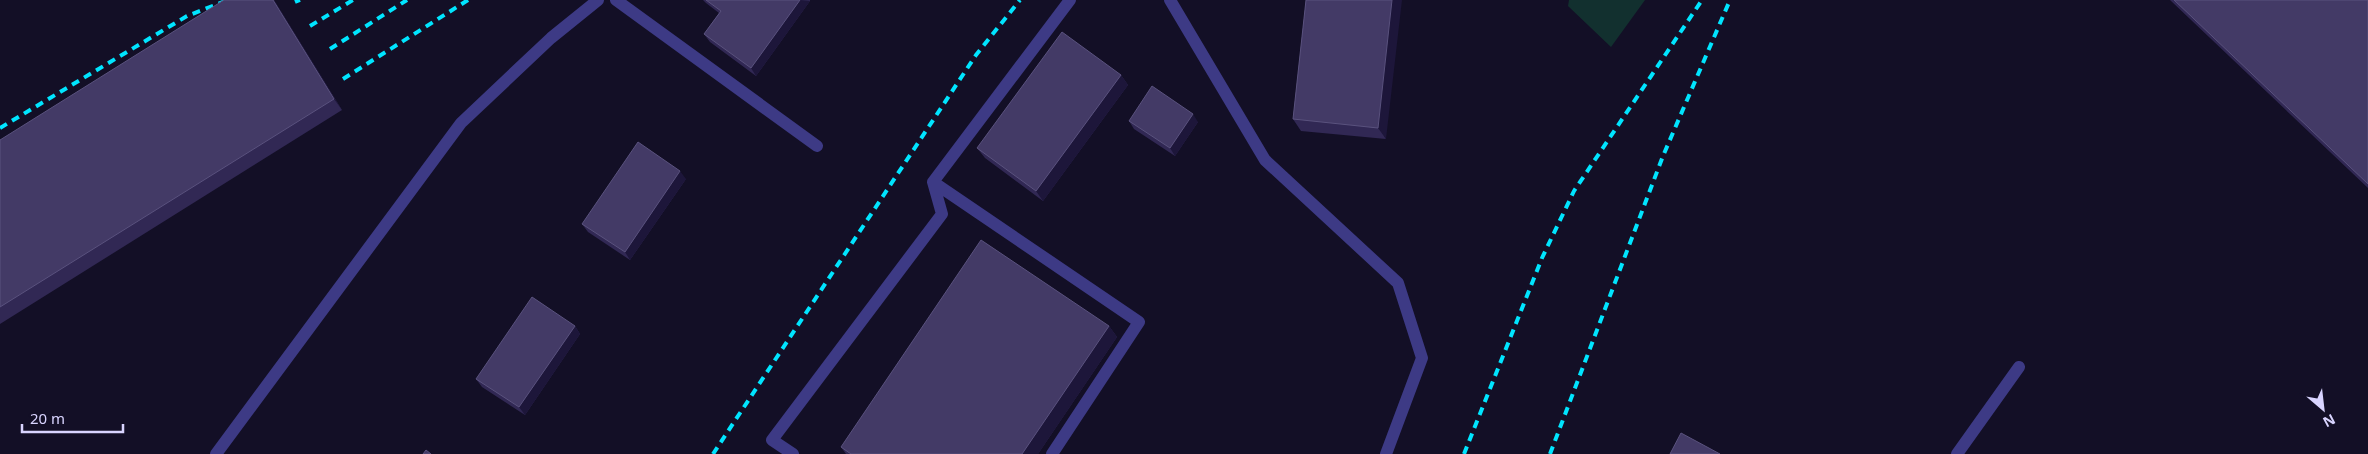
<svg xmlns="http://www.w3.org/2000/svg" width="2368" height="454" font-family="'Noto Sans',sans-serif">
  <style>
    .green { fill: #12302f }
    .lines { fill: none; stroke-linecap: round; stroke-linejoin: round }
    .service { stroke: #3d3a85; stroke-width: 12 }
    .minor { stroke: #3d3a85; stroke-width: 12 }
    .rail { stroke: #00e5ff; stroke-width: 4; stroke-dasharray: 8 6; stroke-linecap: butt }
    .wall { fill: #312854 }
    .shaded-wall { fill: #1d163a }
    .building { fill: #433a66; stroke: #5a527e }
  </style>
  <rect width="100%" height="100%" fill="#130f26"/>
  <!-- green -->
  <path class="green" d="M1569,0H1645L1611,47L1568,6Z"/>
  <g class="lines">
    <!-- service -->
    <path class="service" d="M616,0L817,146
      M1170,0L1265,160L1398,283L1422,358L1386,454
      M933,182L1139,322L1052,454
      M933,182L1070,0
      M793,454L772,440L942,214L933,182
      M1957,454L2019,367"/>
    <!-- minor -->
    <path class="minor" d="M216,454L461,123L551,38L598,0"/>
    <!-- rail -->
    <path class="rail" d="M295,2L300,0
      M310,26L353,0
      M330,49L407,0
      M343,79L468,0
      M0,128L187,16L228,0
      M713,454L976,55L1020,0
      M1464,454L1542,258L1574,191L1702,0
      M1550,454L1663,156L1730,0"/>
  </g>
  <!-- wall -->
  <path class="wall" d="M274,0L342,110L0,324V140Z
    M703,0H810V1L756,76L710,42L704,34L719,13L706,3Z
    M1306,0L1386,139L1301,131L1293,119Z
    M2170,0H2368V188Z
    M1121,75L1128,85L1043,201L985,158L977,148Z
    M1129,121L1198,122L1175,156L1134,129Z
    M686,179L630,260L588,232L582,224Z
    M575,326L580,334L525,415L482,387L476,379Z
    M1109,326L1117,337L1038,454H846L841,447Z"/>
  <!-- shaded-wall -->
  <path class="shaded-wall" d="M273,0H274L342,110L334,99Z
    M800,0L810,1L756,76L751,68Z
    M1392,0H1402L1386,139L1378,128Z
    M1121,75L1128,85L1043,201L1036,191Z
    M1193,114L1198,122L1175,156L1170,148Z
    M680,171L686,179L630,260L625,252Z
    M575,326L580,334L525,415L519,407Z
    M1109,326L1117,337L1038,454H1022Z"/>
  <!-- building -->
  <path class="building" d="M224,0H273L334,99L0,307V140Z
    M706,0H800L751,68L704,34L721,11Z
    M1306,0H1392L1378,128L1293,119Z
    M2174,0H2368V184Z
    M1062,32L1121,75L1036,191L977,148Z
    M1152,86L1193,114L1170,148L1129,121Z
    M638,142L680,171L625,252L582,224Z
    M981,240L1109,326L1022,454H851L841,447Z
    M532,297L575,326L519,407L476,379Z
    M1681,433L1720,454H1670Z
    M426,450L431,454H423Z"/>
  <!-- north arrow -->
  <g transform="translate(2323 409) rotate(152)" stroke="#130f26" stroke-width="4" paint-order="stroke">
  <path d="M0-4L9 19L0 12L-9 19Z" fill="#d9d4ff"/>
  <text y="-8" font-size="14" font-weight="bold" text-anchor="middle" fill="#d9d4ff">N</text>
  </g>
  <!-- scale -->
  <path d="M22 424v8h101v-8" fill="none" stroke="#d9d4ff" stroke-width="2.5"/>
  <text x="30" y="424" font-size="15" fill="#d9d4ff" stroke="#130f26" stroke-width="4" paint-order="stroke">20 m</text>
</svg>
